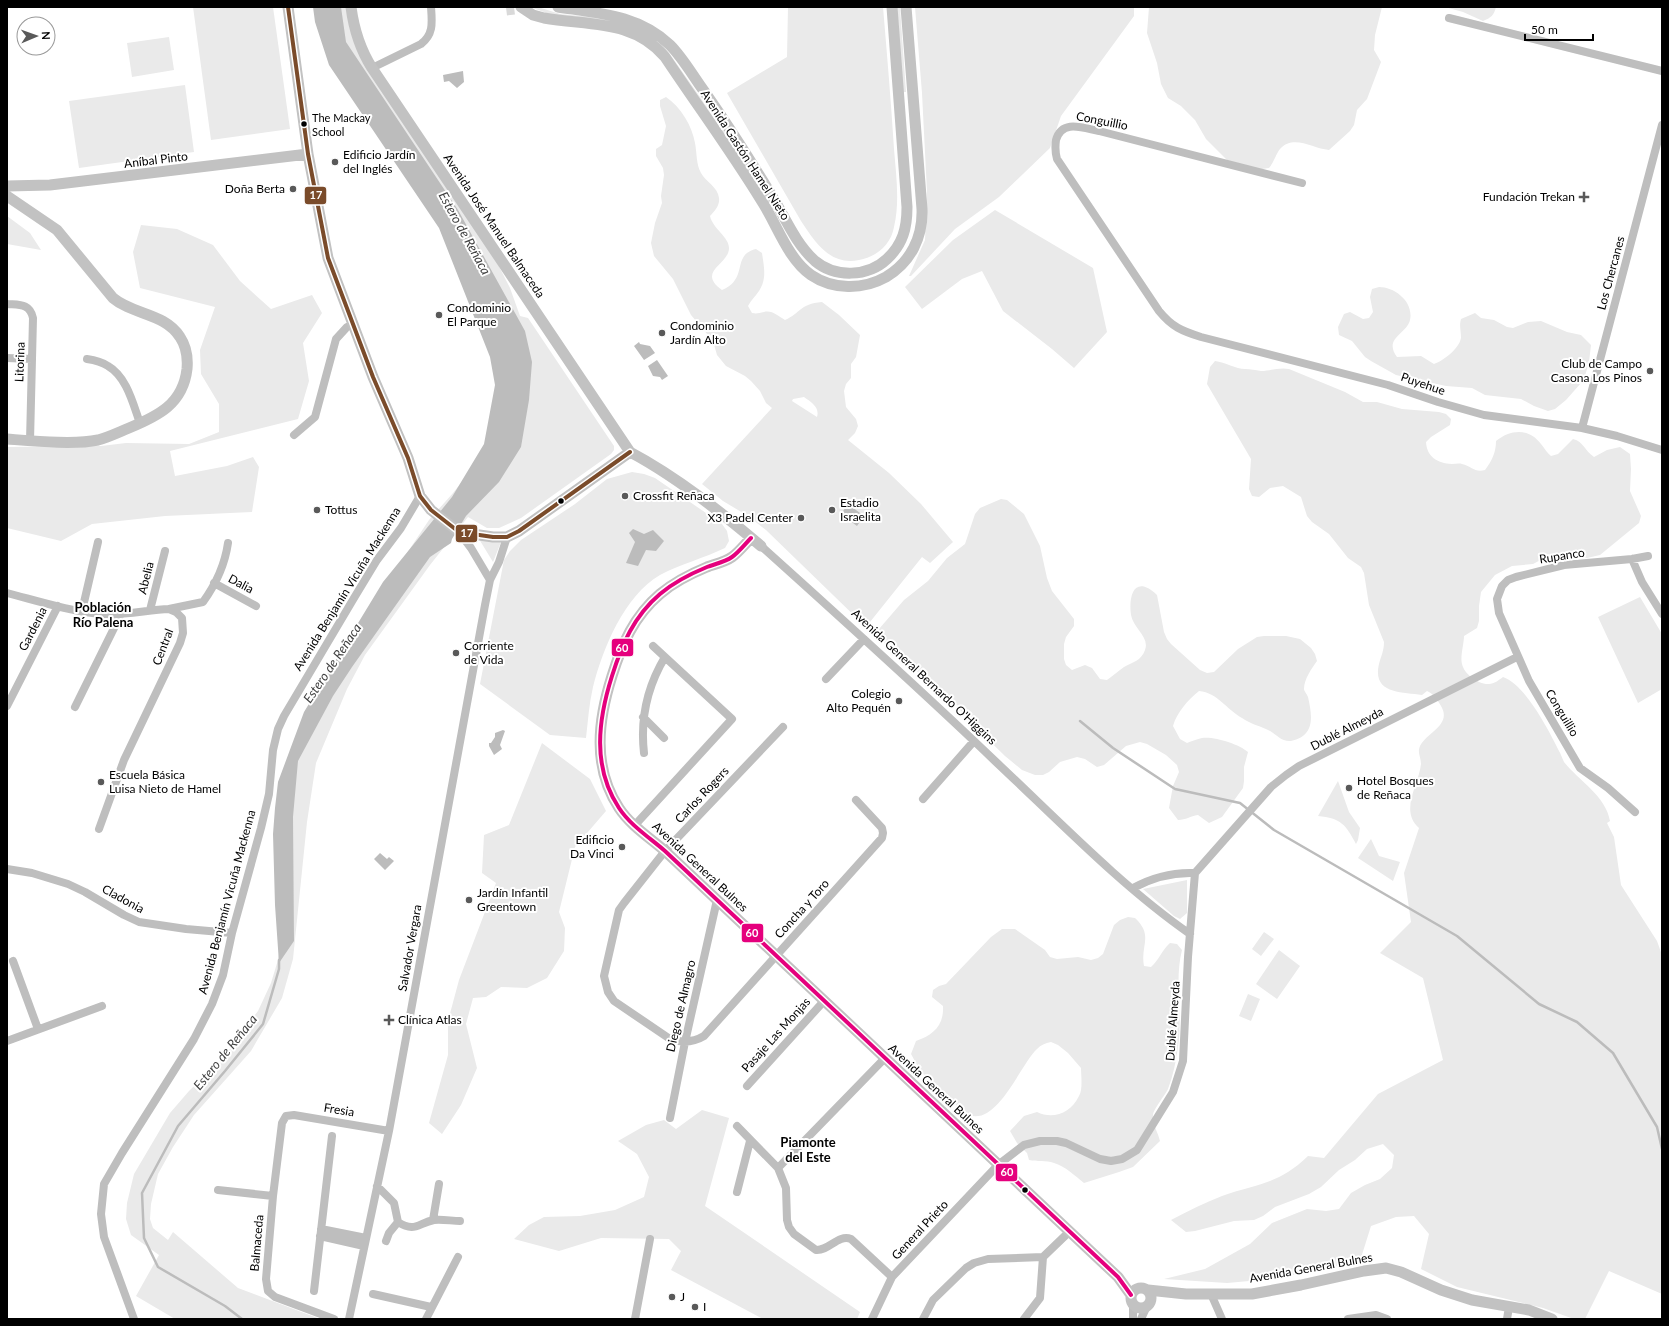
<svg xmlns="http://www.w3.org/2000/svg" width="1669" height="1326" font-family="Lato,sans-serif">
  <style>
    .green { fill: #eaeaea; fill-rule: evenodd }
    .water { fill: #bcbcbc }
    .lines { fill: none; stroke-linecap: round; stroke-linejoin: round }
    .stream { stroke: #bcbcbc; stroke-width: 2.5 }
    .street-tunnel { stroke: #d9d9d9; stroke-width: 8; stroke-dasharray: 8 4; stroke-linecap: butt }
    .street { stroke: #bebebe; stroke-width: 8 }
    .secondary { stroke: #c2c2c2; stroke-width: 11 }
    .bus-1-casing { stroke: #fff; stroke-width: 7 }
    .bus-2-casing { stroke: #fff; stroke-width: 7 }
    .bus-1 { stroke: #7a4b2a; stroke-width: 4 }
    .bus-2 { stroke: #e5007d; stroke-width: 4 }
    .bus-dot { fill: #000; stroke: #fff; stroke-width: 1.5 }
    .poi-dot { fill: #595959; stroke: #fff; stroke-width: 1.5 }
    .labels { text-anchor: middle; stroke-width: 4; stroke-linejoin: round; paint-order: stroke }
    .bus-label { font-size: 11px; fill: #000; stroke: #fff; text-anchor: start }
    .street-label { font-size: 12px; fill: #000; stroke: #fff }
    .poi-label { font-size: 12px; fill: #000; stroke: #fff; text-anchor: start }
    .water-label { font-size: 13px; font-style: italic; fill: #414141; stroke: #fff }
    .neighbourhood-label { font-size: 13px; font-weight: bold; fill: #000; stroke: #fff }
    .line-badge { stroke: #fff; stroke-width: 1.5 }
    .badge-label { font-size: 11px; text-anchor: middle; font-weight: bold; fill: #fff }
  </style>
  <rect width="100%" height="100%" fill="#fff"/>
  <!-- green -->
  <path class="green" d="M193,7H273L290,129L211,140Z
    M317,7H348L359,45L482,233L510,288L520,316L528,318L614,446V450L611,454L521,518L499,528H487L468,517L430,565L365,655L347,689L316,763L307,822L293,959L282,998L251,1051L194,1115L173,1147L158,1174L151,1204L150,1219L153,1228L168,1240L173,1232L238,1288L320,1319H175L136,1296L159,1255L131,1235L126,1219L127,1203L134,1174L170,1113L189,1091L222,1059L258,1011L271,983L278,960L282,934L290,759L353,634L429,520L453,493L491,445L500,410L482,301Z
    M530,7H538L560,14L614,19L647,33L667,50L750,168L802,254L746,168L652,40L555,16Z
    M788,7H883C887,54 891,102 894,149C896,174 900,202 894,227C891,245 876,257 859,260C830,266 815,242 801,221L727,93L787,57Z
    M897,7H900L906,92H903Z
    M915,7H1134V16L1061,116L1050,148L999,197L955,229L911,276H909L925,240L926,219L927,192L922,93Z
    M1149,7H1382L1375,35L1374,50L1381,62L1367,99L1357,110L1354,125L1350,131L1329,150C1313,149 1294,134 1280,149C1276,154 1274,162 1269,168L1255,170L1227,160L1206,139L1195,120L1181,106L1168,98L1161,84L1157,63L1147,33Z
    M1445,7H1496C1494,15 1491,18 1483,21L1463,12Z
    M169,37L174,70L132,77L127,43Z
    M185,85L194,152L79,168L69,101Z
    M666,97C681,107 692,126 695,143C697,153 696,164 701,173C706,182 718,187 719,198C720,205 715,211 710,216C713,229 729,237 729,248C729,265 696,271 722,290C749,279 731,255 756,249L762,253C764,267 767,279 759,291C755,297 751,300 748,306L752,313C757,314 759,313 764,312C772,310 778,316 785,320C801,313 799,304 822,302L839,315L860,335L856,357L851,364V378L846,384L844,391L846,407L856,419L858,426L855,433L848,440L889,473L921,504L953,542L930,563L922,557L866,627L766,530L748,516L723,501L702,484L772,408L766,403L760,391L751,381L745,376L726,366L717,355L713,341L691,315L673,279L654,256L651,243L655,223L662,203L661,196L664,175L663,168L656,156V149L662,145L666,126L660,106V100ZM804,397C811,402 820,407 817,417L792,401L793,399Z
    M995,210L1093,268L1107,332L1074,368L1052,349L1003,311L982,271L962,279L922,309L905,287L953,240Z
    M7,216L30,233L41,250L7,244Z
    M141,225L177,229L213,245L240,281L271,309L312,295L322,313L303,343L309,381L298,419L170,451L175,476L227,466L253,457L259,467L252,512L165,516L92,524L61,541L7,528V447L101,446L126,443L189,444L219,432V404L201,374L200,350L215,307L140,288L133,252Z
    M1379,287C1395,287 1414,302 1410,320C1407,334 1383,338 1397,357L1421,356L1434,364C1443,361 1459,349 1461,338C1461,330 1459,326 1461,319L1475,313L1481,318L1494,320L1507,327L1513,328L1528,322L1541,321L1567,332L1581,335L1591,345L1589,362L1585,376L1581,383L1566,400L1555,409L1548,411L1534,406L1521,399L1485,395L1472,388L1446,386L1396,375L1371,361L1365,357L1352,341L1339,335L1338,327L1344,314L1350,312L1363,319L1369,318L1373,312L1370,297L1372,289Z
    M1215,361C1225,362 1236,369 1245,369C1251,369 1255,370 1261,371C1271,371 1279,367 1289,369L1345,392L1363,402H1377L1402,409L1439,412L1446,414L1451,419L1450,425L1431,437L1426,442C1427,457 1437,463 1452,464C1455,464 1459,463 1462,464C1471,466 1475,473 1485,470C1492,461 1496,452 1496,441C1511,429 1529,428 1541,444C1545,449 1547,453 1551,456L1558,454L1573,439C1584,442 1584,450 1594,457L1607,450L1620,447L1630,454L1631,469L1630,491L1641,516L1639,523L1600,555L1587,558L1573,554H1552L1533,564L1512,566L1495,575L1481,592L1479,606V621L1477,628L1464,636C1464,644 1460,657 1462,664C1464,674 1479,685 1489,684C1494,684 1499,680 1503,677C1525,684 1549,731 1559,751C1561,754 1562,758 1564,762C1579,781 1606,796 1610,821L1607,823L1614,837L1621,885L1657,941L1662,955V1294L1609,1271L1585,1319H1574L1543,1308L1457,1287L1421,1269L1429,1234L1414,1216L1396,1217L1371,1226L1360,1261L1273,1279L1227,1283L1164,1279L1205,1269L1250,1244L1272,1223L1307,1209L1326,1211L1339,1209L1351,1193L1365,1185L1380,1179L1392,1168L1394,1155L1383,1144L1367,1149L1355,1160L1339,1170L1321,1187L1309,1194L1275,1207L1263,1216L1254,1220L1234,1221L1195,1231L1186,1232L1171,1220C1188,1211 1204,1203 1222,1196C1258,1183 1278,1185 1308,1156L1324,1158L1378,1094L1443,1060L1423,978L1380,953L1411,922L1404,873L1419,828C1399,810 1419,785 1421,764C1421,757 1417,753 1420,746C1428,731 1452,725 1441,706C1437,699 1434,694 1427,691L1422,695C1401,692 1372,694 1379,664C1381,656 1384,651 1384,642L1369,605L1364,573L1361,567L1348,558L1329,534L1312,522L1307,516L1301,497L1283,486L1270,488L1259,497L1252,496L1249,489L1251,459L1207,384L1210,367Z
    M632,472L644,474L655,478L722,524L727,531L729,541L725,548C704,558 681,564 660,575C624,596 603,648 593,687C589,704 588,721 586,738L550,735L480,684L504,560L510,551L521,540L575,504L607,479Z
    M1001,499L1007,500L1024,514L1040,546L1047,578L1052,591L1074,619V626L1066,637L1064,644V659L1066,665L1072,670L1085,665L1092,668L1100,679L1107,680C1113,676 1118,671 1124,667C1133,662 1141,661 1145,650C1150,637 1133,628 1131,615C1128,593 1136,575 1157,595L1164,632L1167,639L1171,644L1200,670L1207,673L1214,672L1238,649L1257,637L1264,636H1286L1300,639L1311,648L1315,654L1317,661C1312,668 1304,679 1304,689C1304,691 1307,694 1308,697C1312,715 1316,736 1291,741C1282,742 1277,735 1270,731C1261,726 1250,724 1242,718C1226,709 1218,693 1199,691C1188,700 1177,712 1173,726L1180,739L1187,743C1192,741 1197,739 1202,738C1214,736 1239,744 1248,752L1244,767V781L1243,788L1222,817L1209,823L1198,815C1190,816 1186,820 1178,820L1169,808L1173,786L1179,772L1177,765L1166,755L1147,744L1140,742L1126,746L1104,765L1097,767L1085,759L1077,757L1060,762L1049,772L1043,775H1035L1022,770L1005,756L968,720L954,702L930,680L892,655L880,636L879,629L904,600L928,581L947,558L965,544L975,514L980,508Z
    M479,539L501,542L493,562Z
    M1640,597L1662,634V689L1638,703L1598,617Z
    M542,743L590,779L606,811L575,847L559,912L565,928L564,951L547,978L527,988L501,987L486,997L473,998L466,1024L477,1068L461,1105L442,1134L429,1123L448,1055V1021L459,980L496,883L482,873L484,835L509,825Z
    M1338,781L1349,812L1360,828L1358,840L1356,844C1346,825 1341,818 1318,816Z
    M1371,839L1379,856L1400,862L1393,881L1358,858Z
    M1187,880V913L1180,919L1174,916L1143,889Z
    M1128,917L1135,918C1154,936 1140,945 1144,966L1151,967C1159,960 1162,950 1170,943L1177,944L1182,950C1174,981 1183,1016 1178,1047C1176,1061 1173,1076 1168,1089C1165,1095 1153,1110 1153,1115C1152,1124 1158,1132 1160,1141L1133,1167L1119,1172L1084,1183C1075,1176 1065,1166 1054,1163C1046,1160 1037,1162 1029,1160L1027,1153L1017,1143L1010,1131L1024,1116L1037,1112C1053,1120 1071,1113 1079,1096C1083,1089 1081,1076 1081,1068L1068,1053L1058,1045L1051,1042C1045,1043 1041,1045 1037,1049C1020,1064 994,1136 962,1111L921,1072L911,1054L916,1041C933,1035 944,1026 943,1006L932,997L933,990L939,986L946,984L991,937L1002,929H1015L1045,950L1050,957L1057,959L1078,957L1091,960L1098,958L1103,954L1114,925L1120,920Z
    M1264,932L1274,939L1261,956L1252,949Z
    M1279,950L1300,966L1277,999L1256,984Z
    M1248,994L1260,999L1251,1021L1239,1016Z
    M702,1110L729,1118L705,1206L860,1312L857,1319H763L671,1270L681,1251L669,1239L601,1238L559,1251L514,1239L529,1225L544,1217L580,1216L615,1210L644,1197L649,1177L637,1154L618,1141L646,1125L664,1120L676,1129Z"/>
  <!-- water -->
  <path class="water" d="M313,7H341L346,42L458,210L525,331L532,362L529,400L521,447L499,482L466,516L452,539L451,543L430,557L352,667L333,696L298,761L293,817L294,941L279,963L275,905L273,834L275,808L278,782L304,712L383,582L452,497L484,444L495,385L490,357L439,228L329,65L315,22Z
    M463,71L464,82L457,88L449,81L444,82L443,75Z
    M639,342L640,344L650,346L655,353L644,360L634,346Z
    M657,360L668,376L662,380L660,377L653,376L648,366Z
    M848,504L864,516L857,526L841,514Z
    M633,529L644,534L653,530L664,541L656,551L646,550L638,566L626,563L635,542L629,533Z
    M503,730L505,731L500,745L502,749L494,755L489,746V743H491L495,737V733Z
    M380,853L387,859L389,857L394,861L385,870L374,859Z"/>
  <g class="lines">
    <!-- stream -->
    <path class="stream" d="M1080,721L1113,748L1175,789L1240,803L1274,830L1457,936L1539,1004L1577,1022L1613,1053L1657,1127L1662,1149
      M242,1319L225,1306L158,1267L144,1238L142,1193L178,1126L225,1071L263,1024L279,969V960"/>
    <!-- street-tunnel -->
    <path class="street-tunnel" d="M510,7L511,15"/>
    <!-- street -->
    <path class="street" d="M1449,18L1662,71
      M372,68L421,44C434,34 432,22 431,7
      M1302,183L1099,131C1083,128 1062,119 1056,140C1055,147 1055,152 1057,159L1159,311C1172,327 1182,331 1201,337L1388,385L1438,402L1484,415L1582,428L1617,436L1662,450
      M7,304C19,305 30,303 33,318L30,441
      M7,358L32,359
      M87,359C94,360 102,362 108,366C127,377 133,404 140,423
      M1582,428L1662,125
      M294,435L315,417L336,339L347,327L353,325
      M459,532L471,548L490,580
      M761,546C840,617 919,688 995,761C1057,819 1121,886 1190,934
      M1632,559L1642,582L1662,614
      M214,583L256,606
      M7,593C38,601 69,611 101,614C123,616 147,610 169,609L176,612L182,618L183,633L180,643L124,760L99,829
      M169,609L203,602C216,584 225,564 228,543
      M150,610L165,551
      M82,611L98,542
      M826,679L864,639
      M7,706L58,606
      M75,707L121,614
      M643,717L664,738
      M783,727L665,851L624,903L619,910L604,976L608,992L614,1001L670,1039C682,1043 694,1042 704,1036L882,838L883,833L882,828L856,800
      M644,753C640,718 647,687 665,657
      M923,799L974,741
      M1635,812L1608,788L1580,768L1529,681L1499,613L1497,599L1502,586L1508,580L1516,577L1564,565L1632,559L1648,556
      M635,825L732,719L653,646
      M7,869L32,873L68,884L85,892L124,915L139,922L186,929L232,933
      M1133,888C1153,877 1173,872 1195,873
      M13,961L38,1029
      M7,1041L102,1006
      M747,1086L824,1001
      M670,1118L685,1042L717,900
      M737,1126L778,1168L786,1188L787,1220L789,1227L794,1234L816,1250C829,1251 838,1234 851,1239L892,1277
      M778,1168L885,1058
      M377,1186L394,1203L398,1222C415,1233 418,1223 434,1220C442,1219 452,1221 460,1221
      M218,1190L273,1196
      M737,1192L750,1141
      M433,1220L439,1184
      M321,1229L366,1238
      M320,1236L364,1246
      M386,1241L389,1233L398,1222
      M314,1291L332,1136
      M373,1294L431,1307
      M1211,1294L1222,1319
      M134,1319L104,1237L101,1214L104,1184L122,1153L194,1039L212,1004L223,975L232,933L261,828L269,794L273,750L278,729L284,716L354,598L377,560L401,528L420,496
      M334,1319L275,1297L268,1291L266,1279L273,1196L282,1123L286,1116L294,1115L389,1131
      M349,1319L389,1131L485,605L490,580L499,562L507,537
      M426,1319L458,1257
      M635,1319L650,1239
      M872,1319L892,1277L998,1165L1024,1145L1040,1141H1057L1066,1143L1100,1159L1111,1161L1122,1159L1137,1150L1173,1092L1183,1061L1188,957L1195,873L1271,787L1286,775L1299,766L1517,657
      M923,1319L933,1300L966,1268L974,1263L988,1259L1043,1257L1069,1232
      M1024,1319L1040,1298L1043,1257
      M1133,1319V1305
      M1141,1319L1146,1308
      M1348,1319L1376,1315L1387,1319
      M1507,1319L1509,1307"/>
    <!-- secondary -->
    <path class="secondary" d="M288,7L308,154L328,258L373,377L408,458L420,496L431,510L459,532L493,537H507L519,531L630,452
      M351,7C354,30 360,49 372,68L630,452C677,477 721,512 761,546
      M521,7L533,15L544,18C588,26 633,19 665,57C697,105 731,151 761,200C777,224 787,258 811,275C833,290 863,290 886,277C911,262 923,237 922,209L906,7
      M558,7C598,13 639,15 670,45C683,58 693,76 704,91C729,127 752,163 775,201C786,220 797,245 815,261C835,278 868,277 887,259C903,244 907,228 907,207L892,7
      M7,186L50,185L308,154
      M7,196L57,230L113,298C133,315 165,313 180,337C186,346 188,358 187,369C183,404 158,416 129,428C119,432 109,437 98,440C74,445 33,441 7,439
      M751,538C745,544 739,552 732,557C725,562 715,564 707,567C690,574 674,582 660,594C634,616 622,644 612,676C598,720 592,767 619,808C630,825 650,838 665,851L1118,1277L1131,1295
      M1131 1298a10 10 0 1 1 20 0a10 10 0 1 1-20 0Z
      M1148,1290L1186,1294H1252L1301,1285L1364,1271L1386,1268L1401,1272L1441,1290L1472,1300L1529,1310L1552,1319"/>
    <!-- bus-1 casing -->
    <g class="bus-1-casing">
      <path id="bus-1" d="M288,7L308,154L328,258L373,377L408,458L420,496L431,510L459,532L493,537H507L519,531L630,452"/>
    </g>
    <!-- bus-2 casing -->
    <g class="bus-2-casing">
      <path id="bus-2" d="M751,538C745,544 739,552 732,557C725,562 715,564 707,567C690,574 674,582 660,594C634,616 622,644 612,676C598,720 592,767 619,808C630,825 650,838 665,851L1118,1277L1131,1295"/>
    </g>
    <!-- bus-1 -->
    <use href="#bus-1" class="bus-1"/>
    <!-- bus-2 -->
    <use href="#bus-2" class="bus-2"/>
  </g>
  <!-- markers -->
  <g class="bus-dot">
    <circle cx="304" cy="124" r="3.5"/>
    <circle cx="561" cy="501" r="3.5"/>
    <circle cx="1025" cy="1190" r="3.5"/>
  </g>
  <g class="poi-dot">
    <circle cx="335" cy="162" r="4"/>
    <circle cx="293" cy="189" r="4"/>
    <path d="M1582 191h4v4h4v4h-4v4h-4v-4h-4v-4h4z"/>
    <circle cx="439" cy="315" r="4"/>
    <circle cx="662" cy="333" r="4"/>
    <circle cx="1650" cy="371" r="4"/>
    <circle cx="625" cy="496" r="4"/>
    <circle cx="317" cy="510" r="4"/>
    <circle cx="832" cy="510" r="4"/>
    <circle cx="801" cy="518" r="4"/>
    <circle cx="456" cy="653" r="4"/>
    <circle cx="899" cy="701" r="4"/>
    <circle cx="101" cy="782" r="4"/>
    <circle cx="1349" cy="788" r="4"/>
    <circle cx="622" cy="847" r="4"/>
    <circle cx="469" cy="900" r="4"/>
    <path d="M387 1014h4v4h4v4h-4v4h-4v-4h-4v-4h4z"/>
    <circle cx="672" cy="1297" r="4"/>
    <circle cx="695" cy="1307" r="4"/>
  </g>
  <g class="labels">
    <!-- bus labels -->
    <g class="bus-label">
      <text x="312" y="122">The Mackay<tspan x="312" dy="14">School</tspan></text>
    </g>
    <!-- street labels -->
    <g class="street-label">
      <text transform="translate(1102 121) rotate(11)" y="4">Conguillio</text>
      <text transform="translate(745 155) rotate(57)" y="4">Avenida Gastón Hamel Nieto</text>
      <text transform="translate(156 160) rotate(-7)" y="4">Aníbal Pinto</text>
      <text transform="translate(494 226) rotate(56)" y="4">Avenida José Manuel Balmaceda</text>
      <text transform="translate(1611 273) rotate(-75)" y="4">Los Chercanes</text>
      <text transform="translate(20 362) rotate(-88)" y="4">Litorina</text>
      <text transform="translate(1423 384) rotate(19)" y="4">Puyehue</text>
      <text transform="translate(1562 556) rotate(-9)" y="4">Rupanco</text>
      <text transform="translate(146 578) rotate(-76)" y="4">Abelia</text>
      <text transform="translate(241 584) rotate(28)" y="4">Dalia</text>
      <text transform="translate(347 589) rotate(-58)" y="4">Avenida Benjamín Vicuña Mackenna</text>
      <text transform="translate(33 629) rotate(-63)" y="4">Gardenia</text>
      <text transform="translate(163 647) rotate(-69)" y="4">Central</text>
      <text transform="translate(924 677) rotate(43)" y="4">Avenida General Bernardo O'Higgins</text>
      <text transform="translate(1562 713) rotate(59)" y="4">Conguillio</text>
      <text transform="translate(1347 729) rotate(-27)" y="4">Dublé Almeyda</text>
      <text transform="translate(702 795) rotate(-47)" y="4">Carlos Rogers</text>
      <text transform="translate(700 867) rotate(43)" y="4">Avenida General Bulnes</text>
      <text transform="translate(123 899) rotate(29)" y="4">Cladonia</text>
      <text transform="translate(227 902) rotate(-75)" y="4">Avenida Benjamín Vicuña Mackenna</text>
      <text transform="translate(802 909) rotate(-48)" y="4">Concha y Toro</text>
      <text transform="translate(410 948) rotate(-80)" y="4">Salvador Vergara</text>
      <text transform="translate(681 1006) rotate(-77)" y="4">Diego de Almagro</text>
      <text transform="translate(1173 1021) rotate(-86)" y="4">Dublé Almeyda</text>
      <text transform="translate(776 1035) rotate(-48)" y="4">Pasaje Las Monjas</text>
      <text transform="translate(936 1089) rotate(43)" y="4">Avenida General Bulnes</text>
      <text transform="translate(339 1110) rotate(9)" y="4">Fresia</text>
      <text transform="translate(920 1230) rotate(-47)" y="4">General Prieto</text>
      <text transform="translate(257 1243) rotate(-85)" y="4">Balmaceda</text>
      <text transform="translate(1311 1268) rotate(-10)" y="4">Avenida General Bulnes</text>
    </g>
    <!-- poi labels -->
    <g class="poi-label">
      <text x="343" y="159">Edificio Jardín<tspan x="343" dy="14">del Inglés</tspan></text>
      <text x="285" y="193" text-anchor="end">Doña Berta</text>
      <text x="1575" y="201" text-anchor="end">Fundación Trekan</text>
      <text x="447" y="312">Condominio<tspan x="447" dy="14">El Parque</tspan></text>
      <text x="670" y="330">Condominio<tspan x="670" dy="14">Jardín Alto</tspan></text>
      <text x="1642" y="368" text-anchor="end">Club de Campo<tspan x="1642" dy="14">Casona Los Pinos</tspan></text>
      <text x="633" y="500">Crossfit Reñaca</text>
      <text x="840" y="507">Estadio<tspan x="840" dy="14">Israelita</tspan></text>
      <text x="325" y="514">Tottus</text>
      <text x="793" y="522" text-anchor="end">X3 Padel Center</text>
      <text x="464" y="650">Corriente<tspan x="464" dy="14">de Vida</tspan></text>
      <text x="891" y="698" text-anchor="end">Colegio<tspan x="891" dy="14">Alto Pequén</tspan></text>
      <text x="109" y="779">Escuela Básica<tspan x="109" dy="14">Luisa Nieto de Hamel</tspan></text>
      <text x="1357" y="785">Hotel Bosques<tspan x="1357" dy="14">de Reñaca</tspan></text>
      <text x="614" y="844" text-anchor="end">Edificio<tspan x="614" dy="14">Da Vinci</tspan></text>
      <text x="477" y="897">Jardín Infantil<tspan x="477" dy="14">Greentown</tspan></text>
      <text x="398" y="1024">Clínica Atlas</text>
      <text x="680" y="1301">J</text>
      <text x="703" y="1311">I</text>
    </g>
    <!-- water labels -->
    <g class="water-label">
      <text transform="translate(465 233) rotate(61)" y="5">Estero de Reñaca</text>
      <text transform="translate(332 663) rotate(-56)" y="5">Estero de Reñaca</text>
      <text transform="translate(225 1052) rotate(-51)" y="5">Estero de Reñaca</text>
    </g>
    <!-- neighbourhood labels -->
    <g class="neighbourhood-label">
      <text x="103" y="612">Población<tspan x="103" dy="15">Río Palena</tspan></text>
      <text x="808" y="1147">Piamonte<tspan x="808" dy="15">del Este</tspan></text>
    </g>
  </g>
  <g class="line-badge">
    <rect x="304" y="186" width="23" height="19" rx="4" fill="#7a4b2a"/>
    <rect x="455" y="524" width="23" height="19" rx="4" fill="#7a4b2a"/>
    <rect x="611" y="638" width="23" height="19" rx="4" fill="#e5007d"/>
    <rect x="741" y="923" width="23" height="20" rx="4" fill="#e5007d"/>
    <rect x="995" y="1163" width="23" height="19" rx="4" fill="#e5007d"/>
  </g>
  <g class="badge-label">
    <text x="316" y="199">17</text>
    <text x="467" y="537">17</text>
    <text x="622" y="652">60</text>
    <text x="752" y="937">60</text>
    <text x="1007" y="1176">60</text>
  </g>
  <!-- border -->
  <rect width="1669" height="1326" fill="none" stroke="#000000" stroke-width="16"/>
  <!-- north arrow -->
  <g transform="translate(36 36) rotate(88)"><circle r="19" fill="#ffffff" stroke="#999999"/>
  <path d="M0-3L7 15L0 10L-7 15Z" fill="#595959"/>
  <text y="-6" font-size="11" font-weight="bold" text-anchor="middle" fill="#000000">N</text>
  </g>
  <!-- scale -->
  <path d="M1525 34v6h68v-6" fill="none" stroke="#000000" stroke-width="2"/>
  <text x="1531" y="34" font-size="12" fill="#000000" stroke="#ffffff" stroke-width="3" paint-order="stroke">50 m</text>
</svg>
